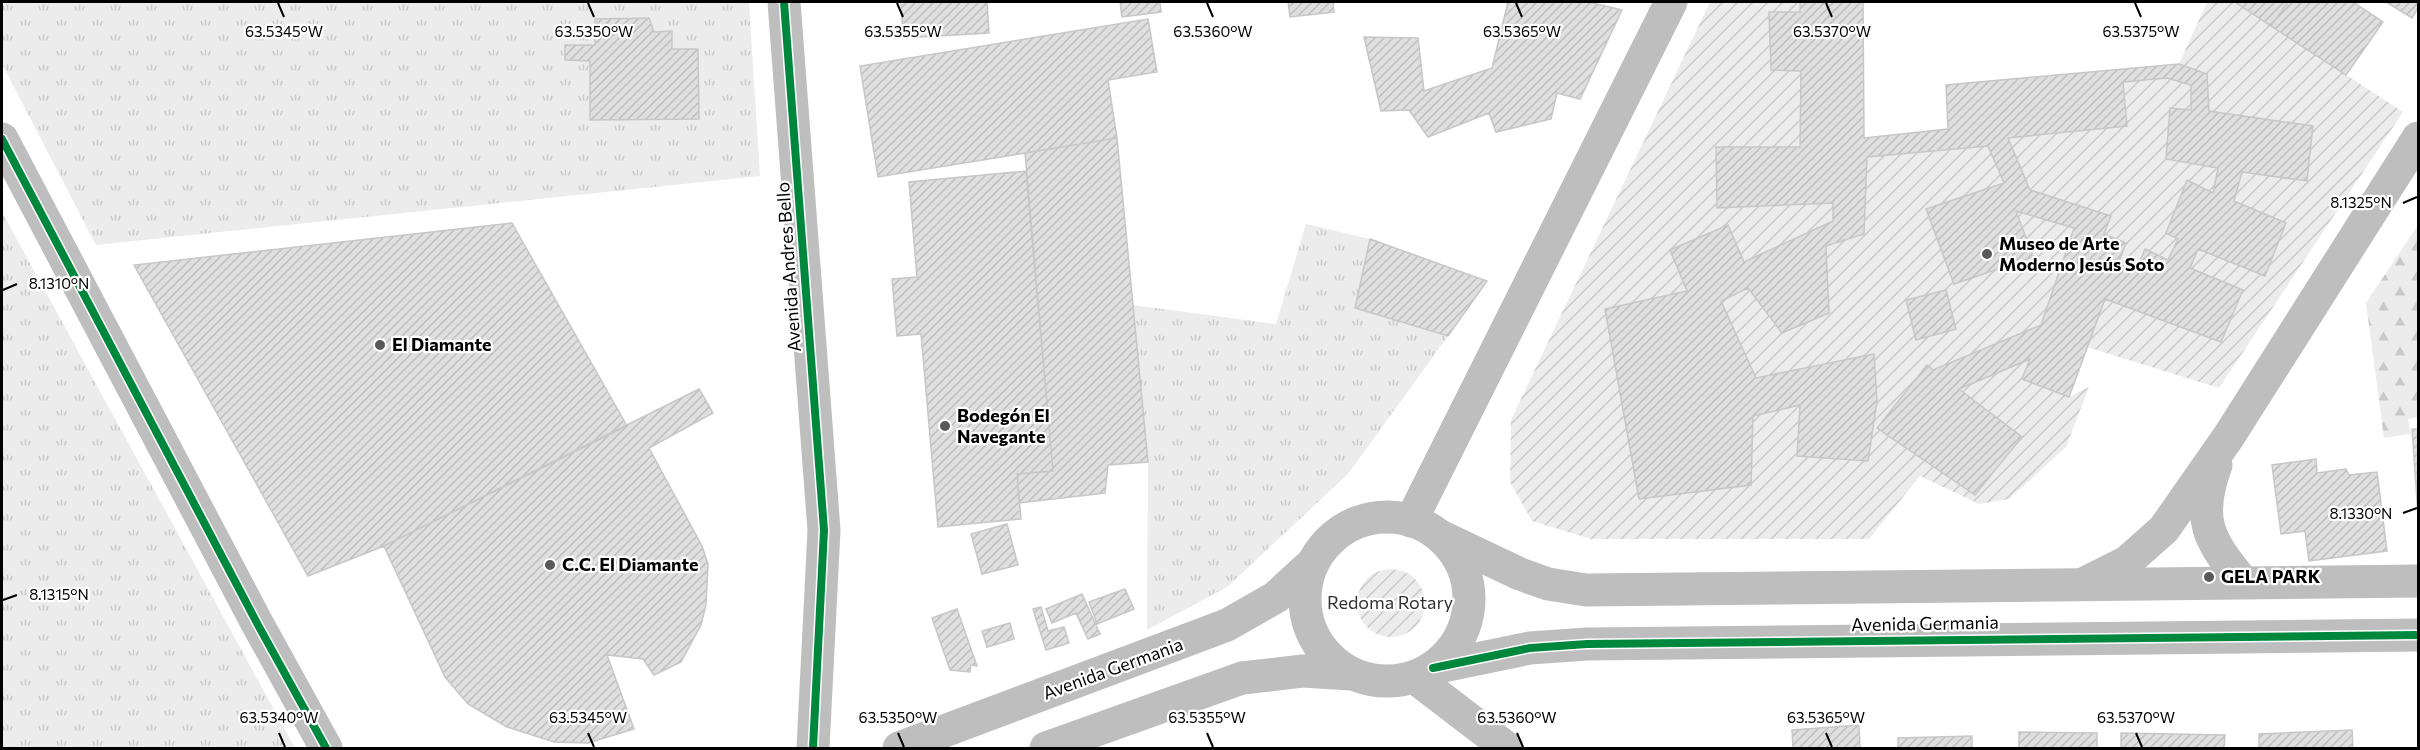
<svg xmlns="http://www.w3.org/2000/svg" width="2420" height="750" font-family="Commissioner,sans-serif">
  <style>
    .grass { fill: url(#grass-tufts) }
    .forest { fill: url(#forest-firs) }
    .garden { fill: url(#garden-furrows) }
    .building { fill: url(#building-hatch); stroke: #c7c7c7; stroke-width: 1.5; fill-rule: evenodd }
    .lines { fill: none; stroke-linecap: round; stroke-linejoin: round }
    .minor { stroke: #bebebe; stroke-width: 33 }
    .tertiary { stroke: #bebebe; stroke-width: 33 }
    .cycleway-casing { stroke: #fff; stroke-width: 11 }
    .cycleway { stroke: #00873e; stroke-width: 8 }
    .ticks { fill: none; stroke: #000; stroke-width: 2 }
    .poi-dot { fill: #595959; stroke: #fff; stroke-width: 2 }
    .labels { text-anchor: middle; stroke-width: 4.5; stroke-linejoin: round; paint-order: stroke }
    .poi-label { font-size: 18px; font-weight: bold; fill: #000; stroke: #fff; text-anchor: start }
    .street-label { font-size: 18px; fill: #000; stroke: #fff }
    .park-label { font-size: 18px; fill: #333; stroke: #fff }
    .ticks-label { font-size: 15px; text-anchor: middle; fill: #000; stroke: #fff; stroke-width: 4.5; stroke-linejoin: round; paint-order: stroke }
  </style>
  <defs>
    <pattern id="grass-tufts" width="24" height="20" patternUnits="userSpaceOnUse" patternTransform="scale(1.5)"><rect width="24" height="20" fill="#ececec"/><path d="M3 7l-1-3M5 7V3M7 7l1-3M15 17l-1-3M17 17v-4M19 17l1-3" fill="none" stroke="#c9c9c9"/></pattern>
    <pattern id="forest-firs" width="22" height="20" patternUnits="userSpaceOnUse" patternTransform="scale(1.5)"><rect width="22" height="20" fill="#ececec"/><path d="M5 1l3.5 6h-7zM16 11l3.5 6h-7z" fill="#c9c9c9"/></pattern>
    <pattern id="garden-furrows" width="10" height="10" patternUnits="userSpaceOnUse" patternTransform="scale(1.5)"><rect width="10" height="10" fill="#ececec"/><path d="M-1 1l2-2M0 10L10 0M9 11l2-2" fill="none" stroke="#c9c9c9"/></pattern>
    <pattern id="building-hatch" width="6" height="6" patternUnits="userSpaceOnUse" patternTransform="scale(1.5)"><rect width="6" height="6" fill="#dfdfdf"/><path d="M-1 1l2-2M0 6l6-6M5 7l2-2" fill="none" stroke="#bebebe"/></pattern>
  </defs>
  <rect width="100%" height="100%" fill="#fff"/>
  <!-- grass -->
  <path class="grass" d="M2,2H749L760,176L96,245L2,64Z
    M2,212L295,748H2Z
    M1306,224L1370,239L1355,308L1448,336L1348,474L1227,587L1147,630L1148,462L1133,305L1276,324Z"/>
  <!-- forest -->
  <path class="forest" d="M2418,225V417L2408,419L2411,434L2384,438L2366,303Z"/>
  <!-- garden -->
  <path class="garden" d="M1710,2H1800V12L1769,13L1771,70L1801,71L1800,147H1716L1717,208L1833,203V221L1744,262L1728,225L1687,291L1639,499L1751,485L1753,416L1800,405L1797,456L1868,461L1877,401L1874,354L1756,378L1721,301L1748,288L1782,333L1829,313L1826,246L1864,234L1867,157L1988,146L2004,183L1926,209L1954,284L2033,257L2016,211L2074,228L2041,325L1933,370L1927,365L1877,427L1975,495L2022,437L1959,389L2030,359L2023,380L2069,397L2089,387L2066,447L2009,499L1979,504L1920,476L1869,539H1591L1532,521L1510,482L1511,420Z
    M2207,2H2235L2403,112L2219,388L2087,347L2105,299L2190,268L2198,249L2265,275L2286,223L2234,201L2242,172L2307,180L2313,126L2209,111L2207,74L2179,64Z
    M2167,78L2191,85V110L2170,108L2166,159L2218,168L2213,193L2186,181L2166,233L2178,239L2168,260L2145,249L2136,271L2118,264L2104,234L2111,216L2030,190L2008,138L2127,126L2123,82Z
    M1357 603a34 34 0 1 1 68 0a34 34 0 1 1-68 0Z"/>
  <!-- building -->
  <path class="building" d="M901,2H987L989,33L903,38Z
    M1120,2H1160L1161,12L1122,17Z
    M1288,2H1333L1334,12L1290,17Z
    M1508,2H1589L1622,10L1580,99L1557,93L1551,119L1496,132L1489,113L1428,137L1409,110L1381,111L1364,37L1418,38L1424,91L1492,68Z
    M1800,2H1863L1864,138L1948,129L1946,85L2179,64L2207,74L2209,111L2313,126L2307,181L2242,172L2234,201L2286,223L2265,276L2198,249L2190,268L2243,290L2221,342L2105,299L2069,397L2022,379L2030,359L1959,389L2022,437L1975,495L1877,428L1927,365L1933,370L2041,325L2074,228L2016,211L2033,257L1954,284L1926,209L2004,183L1988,146L1867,157L1864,234L1826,246L1829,313L1782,333L1748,288L1721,301L1756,378L1874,354L1877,401L1868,461L1797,456L1800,405L1753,416L1751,485L1639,499L1605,309L1687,291L1670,250L1728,225L1744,262L1833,221V203L1717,208L1716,147H1800L1801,71L1771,70L1769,12H1800ZM2167,78L2191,85V110L2170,108L2166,159L2218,168L2213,193L2187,180L2166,233L2178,239L2168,260L2145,249L2136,271L2118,264L2126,243L2104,234L2111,216L2030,190L2008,138L2127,126L2123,82Z
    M2235,2H2288L2271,26Z
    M2288,2H2353L2383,22L2346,75L2271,26Z
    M2386,2H2418V8L2412,18Z
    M649,18L654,32L672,31V49H698L699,119L590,120V61L565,60V45H595V19Z
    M1148,19L1157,72L1108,80L1117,138L878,177L860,66Z
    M1117,138L1148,462L1108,465L1105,493L1019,503L1017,474L1053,471L1025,153Z
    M1026,171L1053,471L1017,474L1021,519L938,527L921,334L897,336L892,279L917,277L909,182Z
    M512,223L627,426L384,546L308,576L134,265Z
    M1370,239L1487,281L1448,336L1355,308Z
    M1946,290L1956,329L1916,340L1906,300Z
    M699,389L713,413L649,448L702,546L708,564L706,605L701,625L681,662L654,675L643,659L607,655L634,729L588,743L554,742L507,727L468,704L445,677L384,546Z
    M2412,429H2418V515Z
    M2316,459L2317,473L2346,469L2349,475L2377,472L2387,551L2309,561L2305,531L2281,534L2272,465Z
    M1007,524L1018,565L982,574L971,534Z
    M1125,589L1134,609L1097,624L1089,602Z
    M1082,594L1100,634L1088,639L1076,613L1052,623L1046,609Z
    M1041,607L1048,631L1064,627L1069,643L1046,650L1033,609Z
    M957,609L977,666L971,665L970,672L950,670L932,618Z
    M1010,623L1014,639L987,647L982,631Z
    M1859,725L1860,748H1793L1792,730Z
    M2352,730L2353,748H2259V734Z
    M2019,732L2097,733V748H2019Z
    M2121,733L2225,735L2224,748H2121Z
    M1972,736V748H1898V738Z"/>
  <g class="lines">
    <!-- minor -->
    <path class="minor" d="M784,2L824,530L813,748
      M2,139L258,625L326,748
      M2216,465C2196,519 2208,540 2243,582
      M1411,521L1671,2
      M2085,583L2127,562L2164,529L2229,436L2418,138
      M1414,677L1507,748"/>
    <!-- tertiary -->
    <path class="tertiary" d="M1305 599a82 82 0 1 1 164 0a82 82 0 1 1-164 0Z
      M1442,537L1520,574L1548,584L1586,590L2418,581
      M1433,668L1530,648L1587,644L2418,635
      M899,748L1227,625L1276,597L1313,563
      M1046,748L1242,678L1303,671L1351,674"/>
    <!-- cycleway casing -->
    <g class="cycleway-casing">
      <path id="cycleway" d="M784,2L824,530L813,748
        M2,139L258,625L326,748
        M1433,668L1530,648L1587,644L2418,635"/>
    </g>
    <!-- cycleway -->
    <use href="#cycleway" class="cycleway"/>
  </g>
  <!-- ticks -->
  <path class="ticks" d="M278,3L284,17M588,3L594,17M897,3L903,17M1207,3L1213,17M1516,3L1522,17M1826,3L1832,17M2135,3L2141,17M2403,203L2417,197M3,290L17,284M2403,513L2417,508M3,600L17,595M279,733L285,747M588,733L594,747M898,733L904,747M1207,733L1213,747M1517,733L1523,747M1826,733L1832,747M2136,733L2142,747"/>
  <!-- markers -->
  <g class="poi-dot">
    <circle cx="1987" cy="254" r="6"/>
    <circle cx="380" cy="345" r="6"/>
    <circle cx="945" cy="426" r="6"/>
    <circle cx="550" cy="565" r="6"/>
    <circle cx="2209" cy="577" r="6"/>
  </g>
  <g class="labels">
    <!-- poi labels -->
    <g class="poi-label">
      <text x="1999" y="250">Museo de Arte<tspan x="1999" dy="21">Moderno Jesús Soto</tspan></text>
      <text x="392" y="351">El Diamante</text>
      <text x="957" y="422">Bodegón El<tspan x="957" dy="21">Navegante</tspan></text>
      <text x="562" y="571">C.C. El Diamante</text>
      <text x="2221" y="583">GELA PARK</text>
    </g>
    <!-- street labels -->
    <g class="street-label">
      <text transform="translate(789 267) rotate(-94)" y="6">Avenida Andres Bello</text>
      <text transform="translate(1925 624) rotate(-1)" y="6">Avenida Germania</text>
      <text transform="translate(1113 669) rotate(-20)" y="6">Avenida Germania</text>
    </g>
    <!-- park labels -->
    <g class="park-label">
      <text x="1390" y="609">Redoma Rotary</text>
    </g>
  </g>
  <g class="ticks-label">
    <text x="284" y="37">63.5345°W</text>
    <text x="594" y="37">63.5350°W</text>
    <text x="903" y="37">63.5355°W</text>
    <text x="1213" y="37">63.5360°W</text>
    <text x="1522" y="37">63.5365°W</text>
    <text x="1832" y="37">63.5370°W</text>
    <text x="2141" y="37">63.5375°W</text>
    <text x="2361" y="208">8.1325°N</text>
    <text x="59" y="289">8.1310°N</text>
    <text x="2361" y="519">8.1330°N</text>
    <text x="59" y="600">8.1315°N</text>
    <text x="279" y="723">63.5340°W</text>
    <text x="588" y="723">63.5345°W</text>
    <text x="898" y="723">63.5350°W</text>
    <text x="1207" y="723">63.5355°W</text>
    <text x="1517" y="723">63.5360°W</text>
    <text x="1826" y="723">63.5365°W</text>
    <text x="2136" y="723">63.5370°W</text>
  </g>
  <!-- border -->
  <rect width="2420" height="750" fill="none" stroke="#000000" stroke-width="6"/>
</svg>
